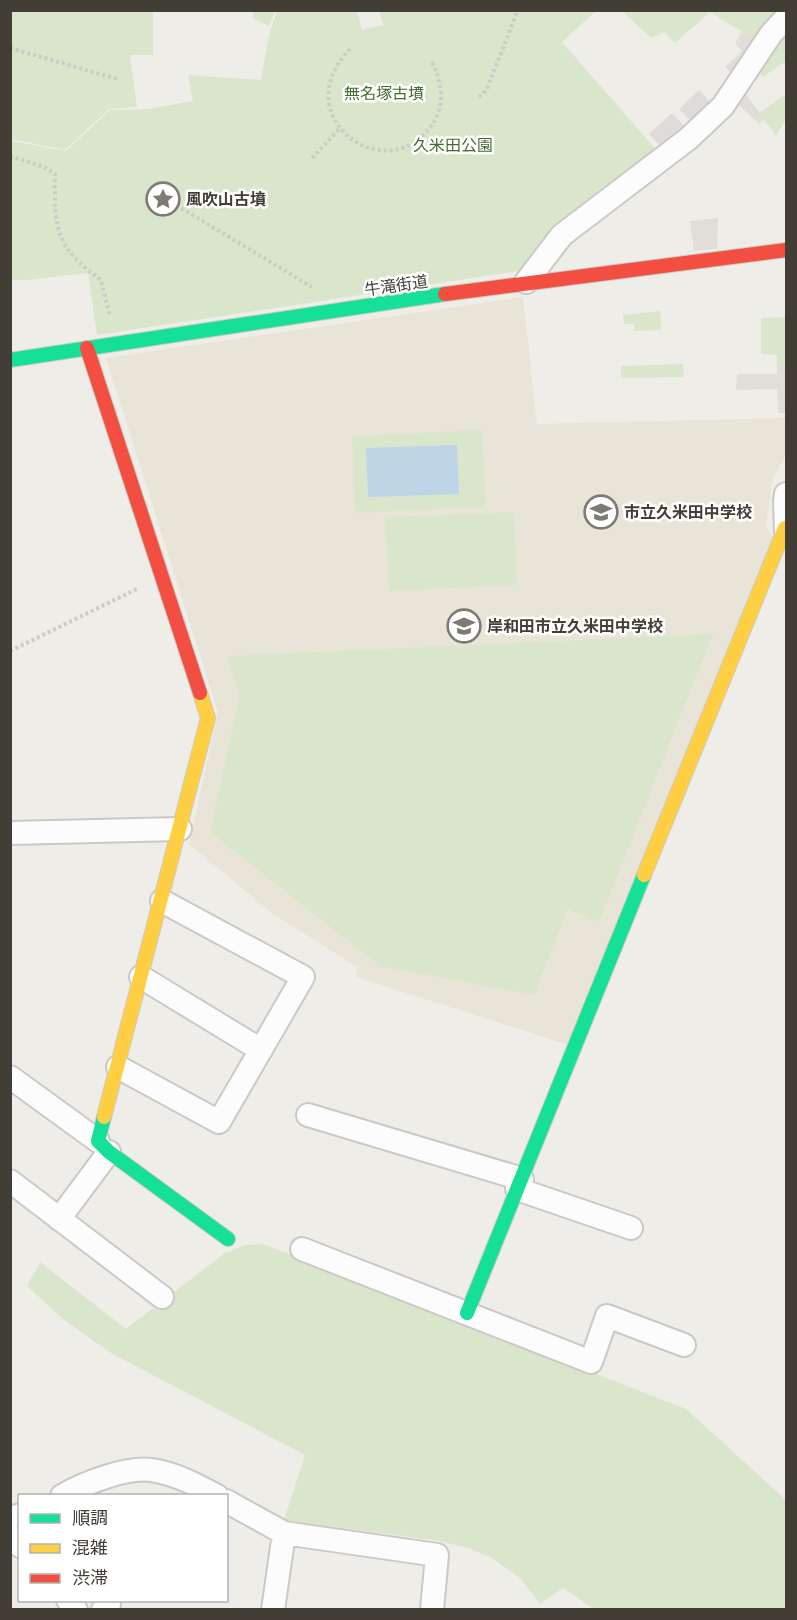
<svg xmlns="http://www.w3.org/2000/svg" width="797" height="1620" font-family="Signika,'Noto Sans JP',sans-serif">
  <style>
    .industrial { fill: #e1ded9 }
    .education { fill: #e8e5d8 }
    .green { fill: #dae6cb }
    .parking { fill: #dddcd8 }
    .water { fill: #bed4e7 }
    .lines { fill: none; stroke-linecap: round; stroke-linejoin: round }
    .street-casing { stroke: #cac9c5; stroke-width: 26 }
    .fast-casing { stroke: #cccac0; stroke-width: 16 }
    .slow-casing { stroke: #cccac0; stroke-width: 16 }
    .jam-casing { stroke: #cccac0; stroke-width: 16 }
    .path { stroke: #cccbc7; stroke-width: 4; stroke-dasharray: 3 3; stroke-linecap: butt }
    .street { stroke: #fcfcfc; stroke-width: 22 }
    .fast { stroke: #16e098; stroke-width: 14 }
    .slow { stroke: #ffcf43; stroke-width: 14 }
    .jam { stroke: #f24e42; stroke-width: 14 }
    .labels { text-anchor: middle; stroke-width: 5; stroke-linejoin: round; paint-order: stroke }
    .park-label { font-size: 16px; fill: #446c31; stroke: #fff }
    .poi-label { font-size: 16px; font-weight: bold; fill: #423e36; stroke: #fff; text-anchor: start }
    .street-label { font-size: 16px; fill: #423e36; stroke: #fff }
  </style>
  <rect width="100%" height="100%" fill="#eeede8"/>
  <!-- industrial -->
  <path class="industrial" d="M742,32L757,41L732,74L725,67L742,51L735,43Z
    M743,90L764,119L759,124L736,102Z
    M718,218L717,249L694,251L690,221Z
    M777,364H786V413H778L777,389L736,390L737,374H777Z"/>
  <!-- education -->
  <path class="education" d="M523,297L537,424L786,418V455L773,478L766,525L774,540L572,1046L356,977L357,967L273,914L189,844L218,712L106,358Z"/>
  <!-- green -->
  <path class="green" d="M254,10L275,11L269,26L252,18Z
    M419,10L596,11L562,42L658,152L525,270L97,335L88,273L27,280H11V141L66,151L110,110L148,109L193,101L188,75L261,80L269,35L277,11H357L362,30L383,25L379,11Z
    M10,11H153V55H130L137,107L109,109L65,150L11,139Z
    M622,11H780L757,41L710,12L675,43L664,32L651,38Z
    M782,34L786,40V61L763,77L757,69Z
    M786,94V119L776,136L759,113Z
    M660,311L661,330L634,331V324H624L623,315Z
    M786,317V364H777V355L761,354V318Z
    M683,364L684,377L621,378V366Z
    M482,430L486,507L355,513L352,436Z
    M514,512L517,585L389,591L385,517Z
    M713,634L599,922L568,909L534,995L380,966L210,832L240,694L227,656Z
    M263,1244L686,1409L786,1500V1609H594L563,1588L540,1604L520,1578L492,1558L468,1548L439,1541L284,1520L305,1455L111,1353L63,1319L27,1286L40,1262L126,1329L225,1253L245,1245Z"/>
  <!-- parking -->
  <path class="parking" d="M699,90L710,102L691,121L679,109Z
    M672,113L685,127L662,148L649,134Z"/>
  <!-- water -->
  <path class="water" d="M457,445L459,494L368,497L366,448Z"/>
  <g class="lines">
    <!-- street casing -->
    <g class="street-casing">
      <path id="street" d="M526,282L562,235L688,139L723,106L771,34L786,18
        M786,494L785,501L786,533
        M10,833L180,829
        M141,977L261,1050
        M118,1067L219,1122L303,977L162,901
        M10,1077L98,1141
        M308,1115L522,1179
        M10,1181L162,1297
        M517,1189L631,1228
        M59,1219L109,1152
        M302,1249L591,1362L607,1316L684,1345
        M62,1496C84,1483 126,1467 151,1470C174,1473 197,1485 217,1496
        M226,1501L284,1533L437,1555L432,1610
        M10,1518L20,1515
        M10,1536L20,1546
        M68,1600L76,1610
        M103,1610L109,1604
        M273,1610L284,1533"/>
    </g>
    <!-- fast casing -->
    <g class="fast-casing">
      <path id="fast" d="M10,360L445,294
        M104,1117L98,1141L109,1152L228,1239
        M467,1313L644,875"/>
    </g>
    <!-- slow casing -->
    <g class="slow-casing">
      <path id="slow" d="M644,875L785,528
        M104,1117L208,718L200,693"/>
    </g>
    <!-- jam casing -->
    <g class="jam-casing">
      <path id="jam" d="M445,294L786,250
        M87,348L200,693"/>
    </g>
    <!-- path -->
    <path class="path" d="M10,48L117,79
      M350,49C283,118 390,193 434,122C446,101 441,80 431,60
      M479,97L486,91L518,10
      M10,156L44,167L55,174C54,228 55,247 101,280L110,316
      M312,158L340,128
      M171,202L312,287
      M10,651L137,589"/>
    <!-- street -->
    <use href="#street" class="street"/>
    <!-- fast -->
    <use href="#fast" class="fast"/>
    <!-- slow -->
    <use href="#slow" class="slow"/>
    <!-- jam -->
    <use href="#jam" class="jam"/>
  </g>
  <!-- icons -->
  <defs>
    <g id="sight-ring" transform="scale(1.725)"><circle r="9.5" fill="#fff" stroke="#7e7b74" stroke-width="1.5"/><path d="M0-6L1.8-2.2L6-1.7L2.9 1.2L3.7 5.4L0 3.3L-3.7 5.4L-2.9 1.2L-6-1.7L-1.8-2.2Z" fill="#7e7b74"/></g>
    <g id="school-ring" transform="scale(1.725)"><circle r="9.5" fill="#fff" stroke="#7e7b74" stroke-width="1.5"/><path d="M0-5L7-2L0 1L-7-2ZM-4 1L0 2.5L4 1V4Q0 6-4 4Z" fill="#7e7b74"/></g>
  </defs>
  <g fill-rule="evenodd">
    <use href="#sight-ring" x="163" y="199"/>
    <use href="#school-ring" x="601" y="512"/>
    <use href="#school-ring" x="464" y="626"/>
  </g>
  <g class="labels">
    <!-- park labels -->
    <g class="park-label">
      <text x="384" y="99">無名塚古墳</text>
      <text x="453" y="151">久米田公園</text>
    </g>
    <!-- poi labels -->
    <g class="poi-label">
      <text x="186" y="205">風吹山古墳</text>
      <text x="624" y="518">市立久米田中学校</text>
      <text x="487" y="632">岸和田市立久米田中学校</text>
    </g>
    <!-- street labels -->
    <g class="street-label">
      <text transform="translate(396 285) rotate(-8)" y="6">牛滝街道</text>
    </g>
  </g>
  <!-- border -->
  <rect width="797" height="1620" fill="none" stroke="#423e36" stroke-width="24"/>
  <!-- legend -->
  <rect x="18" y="1494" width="210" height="108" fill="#ffffff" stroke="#b3b2af" stroke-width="1.5"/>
  <rect x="30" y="1514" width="30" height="9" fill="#16e098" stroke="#b3b2af" stroke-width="1.5"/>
  <text x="72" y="1524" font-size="18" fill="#423e36">順調</text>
  <rect x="30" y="1544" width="30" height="9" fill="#ffcf43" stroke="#b3b2af" stroke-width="1.5"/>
  <text x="72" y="1554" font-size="18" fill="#423e36">混雑</text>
  <rect x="30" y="1574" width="30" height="9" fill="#f24e42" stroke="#b3b2af" stroke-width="1.5"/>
  <text x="72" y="1584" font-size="18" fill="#423e36">渋滞</text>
</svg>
